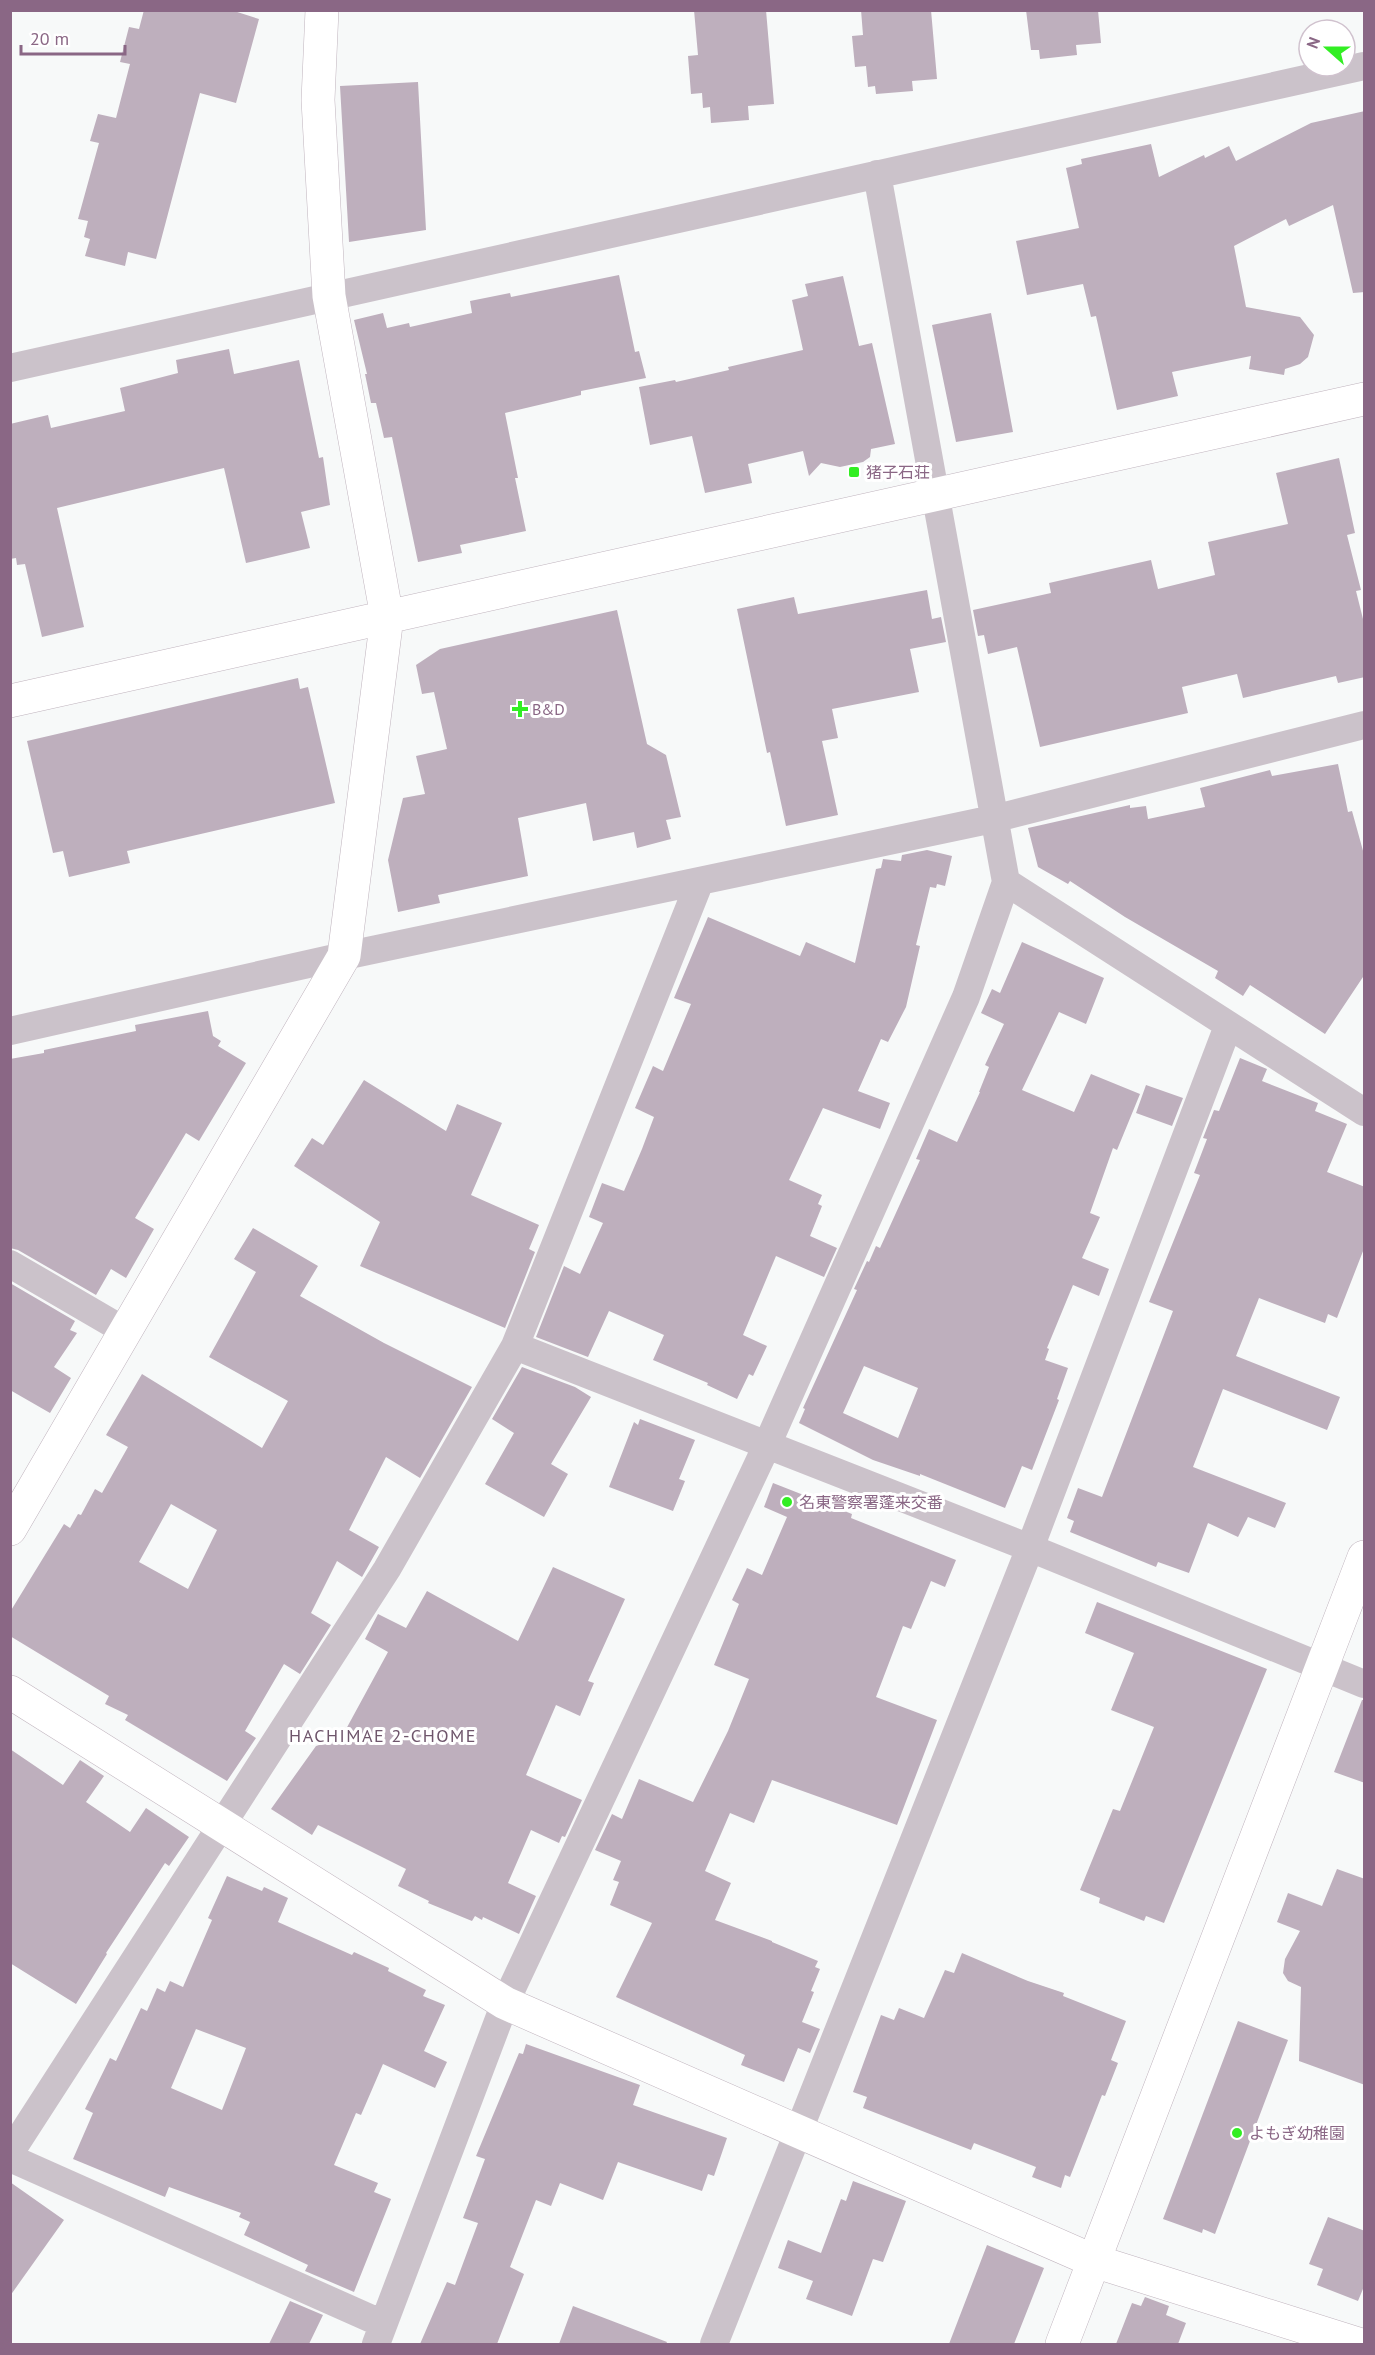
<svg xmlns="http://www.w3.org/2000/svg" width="1375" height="2355" font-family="'PT Sans','Noto Sans JP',sans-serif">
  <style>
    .building { fill: #beafbd; fill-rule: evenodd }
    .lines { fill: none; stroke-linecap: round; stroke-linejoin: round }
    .secondary-casing { stroke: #c0b4be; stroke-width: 34 }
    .street { stroke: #cbc2ca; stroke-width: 28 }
    .secondary { stroke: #fff; stroke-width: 33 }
    .poi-dot { fill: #32ee23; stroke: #fff; stroke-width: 2 }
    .labels { text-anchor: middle; stroke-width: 6; stroke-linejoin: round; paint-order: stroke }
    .poi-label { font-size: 16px; fill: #8a6785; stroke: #fff; text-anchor: start }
    .neighbourhood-label { font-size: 18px; letter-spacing: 1.5px; fill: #6e556b; stroke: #fff }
  </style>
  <rect width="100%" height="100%" fill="#f7f9f9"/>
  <!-- building -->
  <path class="building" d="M144,10H231L259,19L236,103L200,93L156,259L128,252L125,266L85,256L90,239L84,237L88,221L78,219L99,143L90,141L98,114L116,118L130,64L120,62L129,27L139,29Z
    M694,10H766L774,104L748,106L749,120L711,123L710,107L703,108L702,93L691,94L688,56L698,55Z
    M861,10H931L937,79L912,81L913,91L876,94L875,86L868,87L866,66L855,67L852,36L863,35Z
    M1026,10H1098L1101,43L1076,45L1077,55L1040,59L1039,50H1031Z
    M418,82L426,230L349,242L340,86Z
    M1365,111V292L1353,293L1333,205L1289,226L1286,219L1234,246L1246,307L1300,317L1314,335L1308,357L1300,364L1285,369L1284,375L1249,369L1251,356L1172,372L1178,396L1117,410L1096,316L1091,317L1083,284L1027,295L1016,241L1079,228L1066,168L1082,164L1081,159L1151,144L1159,177L1204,155L1205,158L1229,146L1236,161L1311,123Z
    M619,275L635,352L639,351L646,378L581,391V395L505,413L518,478H515L526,531L460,545L462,553L418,562L392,437L384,438L376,403H371L365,374H367L354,320L383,313L387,328L409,323L410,327L472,313L470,301L510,293L511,297Z
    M843,276L859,346L872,343L895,444L871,449L870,457L863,462L840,467L821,463L809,476L803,451L748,464L752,483L705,493L692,436L650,445L639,387L675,380L676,382L729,370L728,367L803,350L792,300L808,296L805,284Z
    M991,313L1013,432L956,442L932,325Z
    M229,349L234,374L299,360L319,458L323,457L330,505L301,512L310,548L246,563L224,468L57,508L84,627L42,637L25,564L17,565L16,558L10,559V424L48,415L51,428L125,411L120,388L178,373L176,360Z
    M1339,458L1355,533L1347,535L1361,590L1356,591L1365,627V677L1338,683L1336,676L1243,698L1237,674L1182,687L1188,713L1040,747L1017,647L988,654L984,635L978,636L973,610L1051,593L1049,583L1151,560L1158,589L1215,575L1208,542L1288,524L1276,473Z
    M927,590L932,619L941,617L946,642L910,649L919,692L832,709L838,738L822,741L838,815L786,826L770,752L767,753L737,609L794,597L798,614Z
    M617,610L647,744L666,755L681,817L666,820L671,839L637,848L634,832L593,841L586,803L518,818L528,876L438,895L440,903L398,912L388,860L403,798L425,794L416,756L447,749L434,692L422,694L416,665L440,649Z
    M298,678L300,689L308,687L335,803L127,851L130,863L69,877L63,851L53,853L27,741Z
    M1338,764L1348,812L1352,811L1365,858V974L1325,1034L1250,985L1243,996L1215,978L1218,971L1125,917L1070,881L1068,884L1038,867L1028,828L1130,805V808L1146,806L1148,819L1205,807L1200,788L1270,770L1272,776Z
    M927,850L952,856L945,886L937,884L936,888L930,887L916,945L920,946L906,1007L888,1042L881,1039L858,1091L890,1103L880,1129L823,1108L789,1180L822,1195L818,1204L822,1206L810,1236L837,1248L824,1277L776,1256L743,1335L767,1346L753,1376L749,1374L737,1399L707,1385L708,1383L653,1360L664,1335L609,1311L588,1357L536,1337L564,1266L580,1274L603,1223L589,1217L602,1183L624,1191L642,1149L654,1117L635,1108L653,1066L663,1071L691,1004L674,998L708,917L800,956L806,942L855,963L876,869L881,868L883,859L901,861L902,855Z
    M1022,942L1104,978L1086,1024L1059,1012L1022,1090L1074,1112L1091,1074L1140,1094L1117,1150L1113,1148L1090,1213L1100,1217L1082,1258L1109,1269L1099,1296L1073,1285L1047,1348L1049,1349L1045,1360L1068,1368L1057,1399L1059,1400L1032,1470L1022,1466L1005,1508L920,1474V1476L873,1460L799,1423L805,1409L803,1408L857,1290L854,1289L867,1261L869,1262L876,1246L880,1248L920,1160L916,1159L929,1129L957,1142L980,1092H979L989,1067L985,1065L1004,1024L981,1013L992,989L1000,993ZM864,1366L918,1388L898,1438L843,1413Z
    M208,1011L213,1036L221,1041L218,1046L246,1063L199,1141L186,1133L135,1218L154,1229L126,1278L111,1269L96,1295L18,1250L10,1248V1059L44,1053V1050L136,1031L135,1025Z
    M1240,1058L1267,1069L1262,1081L1318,1103L1315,1111L1347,1124L1327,1172L1365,1187V1246L1337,1318L1328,1314L1325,1323L1259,1298L1236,1356L1340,1397L1327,1430L1223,1389L1193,1467L1286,1503L1275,1528L1248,1517L1238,1537L1208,1523L1189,1573L1158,1562L1156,1567L1070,1532L1074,1521L1067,1518L1078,1488L1102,1497L1173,1311L1149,1302L1200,1175L1194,1173L1207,1139L1203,1138L1214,1110L1219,1111Z
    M364,1080L446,1131L457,1104L502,1123L471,1195L539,1225L529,1249L535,1252L505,1328L360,1266L380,1222L294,1166L312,1138L323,1145Z
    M1146,1085L1183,1098L1172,1126L1136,1113Z
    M253,1228L318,1266L300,1296L384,1343L472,1387L420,1478L386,1457L349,1530L379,1547L362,1577L337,1561L311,1613L331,1625L300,1674L284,1664L245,1731L256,1738L227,1781L125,1720L128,1715L105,1704L109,1696L10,1636V1612L64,1524L70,1528L78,1514L81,1515L95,1489L102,1493L128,1447L106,1435L142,1374L262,1448L288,1401L209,1357L256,1272L234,1259ZM171,1504L217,1530L188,1589L139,1562Z
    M10,1283L75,1321L70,1330L77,1333L54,1367L71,1378L50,1413L10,1390Z
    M522,1367L575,1387L591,1397L551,1464L568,1474L544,1517L485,1484L514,1433L492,1419Z
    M640,1419L695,1440L679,1479L685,1481L673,1511L609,1487L634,1422L638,1425Z
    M773,1483L852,1514L851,1518L956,1560L945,1587L931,1581L911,1629L903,1626L876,1697L937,1720L897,1825L772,1780L754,1823L730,1813L705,1871L731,1883L715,1920L772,1941V1942L818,1961L815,1967L820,1969L811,1991L814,1992L802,2022L820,2029L810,2053L798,2048L784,2082L741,2065L745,2055L616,1997L652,1923L610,1905L619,1882L613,1880L621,1861L595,1850L612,1814L622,1819L639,1779L693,1802L728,1731L749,1679L714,1665L739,1604L732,1600L747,1568L762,1575L787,1517L764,1507Z
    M553,1567L625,1599L588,1681L594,1683L580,1716L556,1705L526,1775L582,1800L565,1837L562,1836L559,1843L531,1830L508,1883L536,1896L519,1934L483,1917L482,1920L475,1916L472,1921L428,1903L429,1901L398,1886L406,1869L318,1825L312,1835L271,1809L316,1746L331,1741L338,1728L345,1731L388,1652L365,1639L378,1614L406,1628L427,1591L518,1641Z
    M1097,1602L1267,1669L1164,1923L1146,1916L1144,1921L1099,1903L1100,1898L1080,1890L1113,1809L1120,1811L1154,1727L1111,1710L1134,1653L1085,1633Z
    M1362,1700H1365V1783L1334,1772Z
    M10,1749L63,1785L80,1760L104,1776L86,1802L130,1832L146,1808L189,1837L169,1866L165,1863L106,1953L107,1954L76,2004L10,1963Z
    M1337,1869L1365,1879V2085L1299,2061L1301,1987L1288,1981L1283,1973L1285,1959L1300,1931L1277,1922L1288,1893L1322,1906Z
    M227,1876L262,1891L264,1887L288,1898L278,1922L352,1955L354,1952L389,1968L388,1971L426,1990L423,1996L445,2005L424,2051L447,2062L435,2088L383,2064L361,2115L356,2113L334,2165L378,2183L374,2192L391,2199L354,2292L305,2271L308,2265L244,2235L250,2222L239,2217L241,2213L169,2187L165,2197L73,2159L93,2113L85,2109L110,2058L116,2061L141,2008L147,2011L157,1988L165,1992L170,1981L183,1987L212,1920L208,1918ZM196,2029L246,2048L222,2110L171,2088Z
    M962,1953L1028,1981L1064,1993L1063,1996L1126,2021L1111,2060L1118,2063L1105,2096L1102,2095L1070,2177L1065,2175L1061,2188L1032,2177L1036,2167L974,2143L971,2150L863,2108L867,2097L853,2092L881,2015L894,2020L899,2008L924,2018L945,1970L954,1973Z
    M1238,2021L1288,2040L1215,2234L1203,2229L1202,2233L1163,2219Z
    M526,2044L640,2085L633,2105L727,2138L714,2176L708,2174L702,2191L618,2162L603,2200L560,2183L551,2206L536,2200L510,2267L524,2274L497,2344H420L447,2282L455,2285L478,2223L463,2218L485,2159L476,2156L519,2053L523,2054Z
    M853,2181L906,2201L883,2262L873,2259L852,2316L806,2299L813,2281L778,2268L788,2240L821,2253L841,2199L846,2201Z
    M10,2182L64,2220L10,2296Z
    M1328,2217L1365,2231V2284L1358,2301L1317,2285L1323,2269L1309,2264Z
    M987,2245L1044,2268L1014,2344H949Z
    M1145,2297L1169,2306L1166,2315L1186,2323L1178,2344H1116L1132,2303L1141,2306Z
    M290,2301L323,2315L309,2344H269Z
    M573,2306L667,2342L666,2344H559Z"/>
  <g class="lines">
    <!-- secondary casing -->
    <g class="secondary-casing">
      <path id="secondary" d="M10,701L1364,399
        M10,1529L344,956L387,617L329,296L318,100L322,10
        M10,1692L505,2003L1094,2261L1358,2344
        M1062,2344L1364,1557"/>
    </g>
    <!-- street -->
    <path class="street" d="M10,368L1364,66
      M1006,882L1364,1112
      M10,1031L344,956L993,819L1364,725
      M10,1264L125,1331
      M515,1346L1030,1548L1364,1684
      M10,2153L387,1569L515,1346L700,881
      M10,2158L383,2324
      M376,2344L505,2003L767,1445L966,997L1006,882L877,174
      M714,2344L1030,1548L1228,1026"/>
    <!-- secondary -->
    <use href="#secondary" class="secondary"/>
  </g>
  <!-- markers -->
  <g class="poi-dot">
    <rect x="848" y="466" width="12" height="12" rx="3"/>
    <path d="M517 700h6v6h6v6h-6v6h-6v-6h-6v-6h6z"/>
    <circle cx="787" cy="1502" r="6"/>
    <circle cx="1237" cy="2133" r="6"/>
  </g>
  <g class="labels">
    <!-- poi labels -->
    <g class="poi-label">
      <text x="866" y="478">猪子石荘</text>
      <text x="532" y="715">B&amp;D</text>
      <text x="799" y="1508">名東警察署蓬来交番</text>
      <text x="1249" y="2139">よもぎ幼稚園</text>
    </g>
    <!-- neighbourhood labels -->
    <g class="neighbourhood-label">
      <text x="383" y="1742">HACHIMAE 2-CHOME</text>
    </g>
  </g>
  <!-- border -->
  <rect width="1375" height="2355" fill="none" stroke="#8a6785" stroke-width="24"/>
  <!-- north arrow -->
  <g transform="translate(1327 48) rotate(291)"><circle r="28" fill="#ffffff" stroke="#d0c2ce" stroke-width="1.5"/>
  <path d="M0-4.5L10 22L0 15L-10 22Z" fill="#32ee23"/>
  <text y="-9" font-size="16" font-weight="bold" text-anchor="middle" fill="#8a6785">N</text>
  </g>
  <!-- scale -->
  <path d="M21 45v9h104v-9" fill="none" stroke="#8a6785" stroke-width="3"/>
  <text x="30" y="45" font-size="18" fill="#8a6785" stroke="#ffffff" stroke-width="4.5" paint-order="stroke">20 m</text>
</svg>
